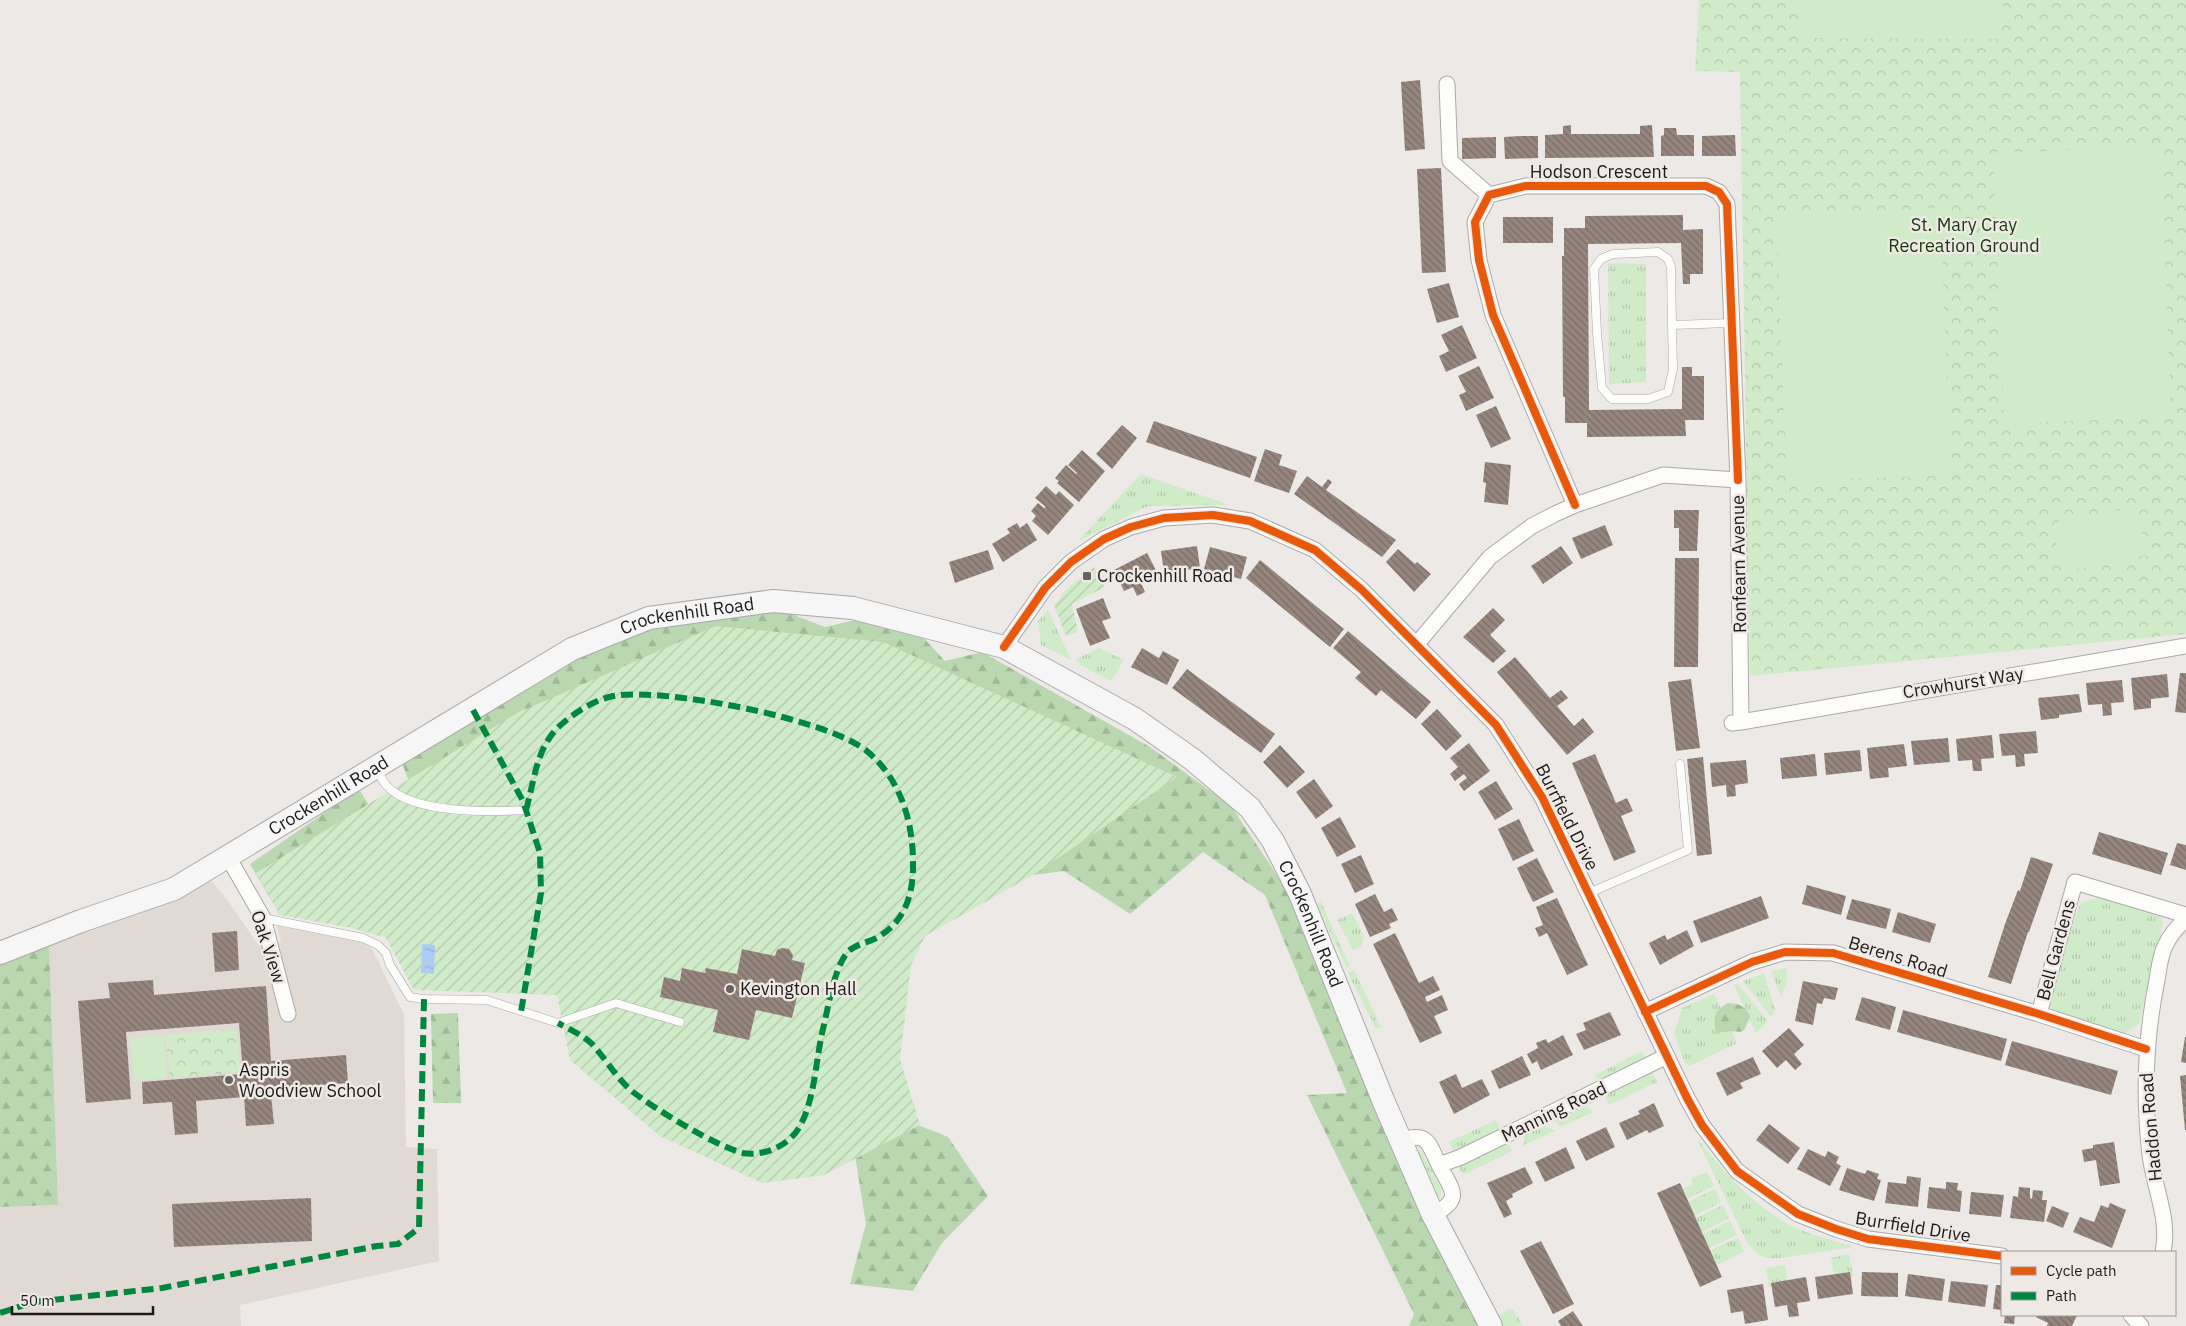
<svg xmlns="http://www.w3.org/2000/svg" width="2186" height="1326" font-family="'IBM Plex Sans',sans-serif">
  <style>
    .built { fill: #e1d9d3 }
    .grass { fill: url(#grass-tufts) }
    .forest { fill: url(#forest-firs) }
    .park { fill: url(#park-crowns) }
    .garden { fill: url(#garden-furrows); fill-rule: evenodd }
    .pitch { fill: #d0ebc8 }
    .water { fill: url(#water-ripples) }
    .building { fill: url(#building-back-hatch) }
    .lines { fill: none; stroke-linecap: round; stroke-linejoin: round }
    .lane-casing { stroke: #aba9a8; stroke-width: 9 }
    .street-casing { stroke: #aba9a8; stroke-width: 17 }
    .secondary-casing { stroke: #aba9a8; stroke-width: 24 }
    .lane { stroke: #fcfcfb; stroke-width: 8 }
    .street { stroke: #fcfcfb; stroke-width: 15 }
    .secondary { stroke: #f6f6f7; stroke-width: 22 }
    .quiet { stroke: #00873e; stroke-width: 6; stroke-dasharray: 12 6; stroke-linecap: butt }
    .cycleway-casing { stroke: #eee9e5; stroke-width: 11 }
    .cycleway { stroke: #e8590c; stroke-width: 8 }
    .poi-dot { fill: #656361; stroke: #eee9e5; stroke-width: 2 }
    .labels { text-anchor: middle; stroke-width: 5; stroke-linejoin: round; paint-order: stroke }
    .street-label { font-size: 18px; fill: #1d1b19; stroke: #eee9e5 }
    .park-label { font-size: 18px; fill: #143c09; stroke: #eee9e5 }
    .poi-label { font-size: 18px; fill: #1d1b19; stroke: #eee9e5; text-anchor: start }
  </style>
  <defs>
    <pattern id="grass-tufts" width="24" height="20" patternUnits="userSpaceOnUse" patternTransform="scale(1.25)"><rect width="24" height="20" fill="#d0ebc8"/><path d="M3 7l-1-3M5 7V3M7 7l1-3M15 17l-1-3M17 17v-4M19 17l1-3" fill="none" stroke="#b2c9ab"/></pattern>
    <pattern id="forest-firs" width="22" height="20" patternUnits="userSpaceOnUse" patternTransform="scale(1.25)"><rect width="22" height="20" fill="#b9d8af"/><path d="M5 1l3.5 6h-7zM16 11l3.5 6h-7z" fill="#9fb996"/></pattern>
    <pattern id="park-crowns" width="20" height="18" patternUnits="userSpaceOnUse" patternTransform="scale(1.25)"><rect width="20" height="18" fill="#d0ebc8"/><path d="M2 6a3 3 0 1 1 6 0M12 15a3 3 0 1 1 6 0" fill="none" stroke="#b2c9ab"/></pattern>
    <pattern id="garden-furrows" width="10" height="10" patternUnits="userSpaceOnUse" patternTransform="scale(1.25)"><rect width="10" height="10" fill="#d0ebc8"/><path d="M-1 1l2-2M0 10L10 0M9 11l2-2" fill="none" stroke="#b2c9ab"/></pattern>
    <pattern id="water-ripples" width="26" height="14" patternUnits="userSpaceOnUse" patternTransform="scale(1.25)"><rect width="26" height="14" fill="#aeccf4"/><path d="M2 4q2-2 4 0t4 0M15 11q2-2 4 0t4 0" fill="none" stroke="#95afd1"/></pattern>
    <pattern id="building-back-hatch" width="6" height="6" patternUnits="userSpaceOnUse" patternTransform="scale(1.25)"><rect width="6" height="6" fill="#96867d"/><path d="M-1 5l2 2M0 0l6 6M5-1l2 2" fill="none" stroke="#7a6d66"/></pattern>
  </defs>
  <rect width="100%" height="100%" fill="#ece9e7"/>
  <!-- built -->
  <path class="built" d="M212,881L228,901L259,946L281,942L277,926L364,943L372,949L404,1015L406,1147L437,1149L439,1261L240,1305L241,1326H0V1207L58,1205L49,943Z"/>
  <!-- grass -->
  <path class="grass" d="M1608,263L1646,264V382L1609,384Z
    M1141,474L1229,505L1148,506L1077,542Z
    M1048,610L1071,660L1041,645L1038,621Z
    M1099,648L1124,660L1111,681L1080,665L1076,659Z
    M2097,898L2108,899L2160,916L2163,923L2139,1024L2125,1033L2115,1031L2054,1011L2050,1006L2048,998L2076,913L2081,903Z
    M1321,902L1350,966L1347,968L1316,904Z
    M1352,913L1364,936L1361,947L1353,950L1337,920Z
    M1787,968L1786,985L1781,997L1771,971Z
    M1354,970L1381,1027L1376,1029L1348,973Z
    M1764,973L1775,1010L1771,1017L1743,981Z
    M1737,983L1768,1021L1756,1033L1734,985Z
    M1714,994L1737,1043L1689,1066L1685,1063L1674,1033L1682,1008Z
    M1642,1051L1647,1063L1601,1086L1595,1075Z
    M1652,1071L1657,1082L1609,1105L1604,1094Z
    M1583,1102L1593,1112L1560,1127L1555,1120L1565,1115V1112Z
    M1496,1120L1501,1132L1454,1152L1449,1142Z
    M1541,1123L1555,1131L1524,1145V1134Z
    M1697,1139C1722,1169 1747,1199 1781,1220C1802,1233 1830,1239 1853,1247L1781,1258H1769L1759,1255L1748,1244Z
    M1507,1142L1512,1151L1465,1174L1461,1172L1458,1164Z
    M1420,1149L1441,1187V1197L1436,1198L1415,1151Z
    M1707,1172L1714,1186L1689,1198L1682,1189L1692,1184V1178Z
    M1715,1189L1721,1202L1694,1216L1688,1202Z
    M1723,1205L1729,1218L1702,1232L1696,1218Z
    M1730,1221L1737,1235L1709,1248L1703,1234Z
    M1738,1238L1744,1252L1717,1265L1710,1250Z
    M1849,1254L1853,1276L1851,1278L1850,1272L1834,1274L1831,1258Z
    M1785,1265L1787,1281L1771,1283V1286L1769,1287L1766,1268Z
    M1509,1309L1513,1310L1523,1326H1499L1497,1316Z"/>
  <!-- forest -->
  <path class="forest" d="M776,608L825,627L869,617L917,631L945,661L982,652L1150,747L1231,806L1282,883L1482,1326H1409L1414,1314L1307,1095L1347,1093L1265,895L1203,852L1130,914L1064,871L1033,875L1131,793L280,915L250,864L359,789L381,825L418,806L402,763L565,662L652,628Z
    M49,943L58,1205L0,1207V962Z
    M1728,1003C1739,1004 1746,1005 1750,1017L1744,1030L1740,1032C1732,1030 1725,1033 1716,1032C1713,1017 1714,1010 1728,1003Z
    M458,1013L461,1103H433L431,1014Z
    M903,1119L948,1137L988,1196L942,1243L913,1291L850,1284L866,1224L854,1149Z"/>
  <!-- park -->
  <path class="park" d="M1699,0H2186V634L1750,676L1740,72L1695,71Z
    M237,1029L241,1072L170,1078L165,1035Z"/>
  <!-- garden -->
  <path class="garden" d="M1094,567L1105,587L1072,604L1078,632L1066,636L1054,605L1067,589Z
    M716,626L883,642L1177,777L1033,875L925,936L911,965L900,1059L920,1125L824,1175L762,1183L660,1136L570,1060L557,995L414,990L386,938L352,928L280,915L256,873L517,713ZM783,948L789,949L793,955L792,960L805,963L792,1018L756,1010L749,1040L713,1032L718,1010L660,997L664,977L680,981L683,968L705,973L707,968L737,974L742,949L775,956L777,950Z"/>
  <!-- pitch -->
  <path class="pitch" d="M1801,0H2003L2002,39L1802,38Z
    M2161,146L2171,417L2004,424L1993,153Z
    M1940,208L1951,475L1787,481L1776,215Z
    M2137,507L2147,555L2062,572L2053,523Z
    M164,1035L167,1078L134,1081L130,1038Z"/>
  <!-- water -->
  <path class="water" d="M422,944L435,945L434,974L421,973Z"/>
  <!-- building -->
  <path class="building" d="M1420,80L1425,149L1405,151L1401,82Z
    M1571,125V134H1640V126L1652,125L1654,157L1545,158V135L1563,134V126Z
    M1664,128H1676L1677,135H1694V156H1661V136L1664,135Z
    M1735,135L1736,156H1702V136Z
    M1521,136H1538V158L1505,159L1504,137Z
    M1496,137V158L1462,159V138Z
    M1441,168L1446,272L1422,273L1417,169Z
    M1683,215V230L1703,229V274H1690V284H1683L1681,243L1588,244L1589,410L1682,409V367H1692V376H1704V420H1685L1686,436L1587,437V423H1565V397H1563L1562,256H1564V228H1585V216Z
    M1503,217H1553V243H1503Z
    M1449,283L1459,317L1437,323L1427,289Z
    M1462,325L1477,358L1446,372L1439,356L1449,351L1441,335Z
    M1479,366L1494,398L1466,411L1459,395L1466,392L1458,376Z
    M1496,406L1511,439L1491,448L1476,415Z
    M1154,421L1257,457L1250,478L1146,442Z
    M1122,425L1137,438L1112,469L1096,454Z
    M1265,449L1282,455L1279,465L1297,471L1289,493L1254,481Z
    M1082,450L1105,471L1079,502L1057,483L1059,481L1055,478L1066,465L1076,474L1077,473L1068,465Z
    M1485,462L1511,465L1508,505L1484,502L1486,483L1483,482Z
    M1307,476L1322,487L1328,479L1332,482L1326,490L1396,540L1382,557L1294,494Z
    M1046,486L1056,495L1059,491L1074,505L1048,535L1032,521L1036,516L1031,511L1038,503L1044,508L1046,507L1035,498Z
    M1674,510H1699L1697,551H1679V528H1674Z
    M1017,523L1020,528L1027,523L1037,540L1003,562L992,544L1010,533L1007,529Z
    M1605,525L1613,545L1581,559L1572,538Z
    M1197,546L1200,568L1164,573L1161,551Z
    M1561,546L1573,563L1543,584L1531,566Z
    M1210,547L1247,557L1241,579L1204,569Z
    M1398,549L1415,564L1417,562L1431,574L1414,592L1386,562Z
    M988,550L994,569L955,583L949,562Z
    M1147,553L1158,574L1141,583L1145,592L1137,596L1133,587L1124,591L1114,570Z
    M1675,558H1699L1698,667H1674Z
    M1260,560L1344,629L1330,647L1246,578Z
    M1103,598L1111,618L1102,621L1110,638L1090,646L1076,609Z
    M1493,608L1505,620L1490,635L1506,651L1493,663L1463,637Z
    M1348,631L1431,702L1416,719L1381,690L1376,696L1355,678L1361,672L1333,648Z
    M1142,648L1159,658L1163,651L1179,660L1167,685L1131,667Z
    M1515,657L1550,698L1561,690L1568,698L1557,706L1574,726L1583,718L1594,732L1567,755L1497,672Z
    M1187,669L1275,734L1261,753L1172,688Z
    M2180,673H2186V713L2175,712Z
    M2167,674L2169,697L2151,699V708L2134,710L2131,678Z
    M1691,679L1700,748L1676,751L1668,682Z
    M2122,680L2124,702L2111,703L2112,715L2103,716L2102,704L2088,705L2086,683Z
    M2079,694L2082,712L2059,715V718L2041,720L2038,698Z
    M1437,709L1462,736L1446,751L1421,724Z
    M2036,731L2038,753L2024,754L2025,766L2016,767L2015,755L2002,756L1999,734Z
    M1992,735L1994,758L1981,759L1982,771H1973L1972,760L1958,761L1956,739Z
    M1948,738L1950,762L1914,765L1911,741Z
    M1469,743L1490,771L1464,791L1459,784L1467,778L1464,774L1455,781L1453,778L1450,774L1458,767L1450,758Z
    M1904,744L1907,766L1888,768L1889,777L1870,779L1867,748Z
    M1280,745L1305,772L1287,788L1263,762Z
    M1860,750L1862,771L1826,775L1824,753Z
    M1595,754L1616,803L1627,798L1633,811L1621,816L1636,852L1614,861L1572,763Z
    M1815,754L1817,776L1782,779L1780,758Z
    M1703,757L1712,854L1697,856L1687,759Z
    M1746,760L1748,783L1735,785L1736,796L1727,797L1726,785L1712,787L1710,763Z
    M1314,779L1333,806L1316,819L1296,792Z
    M1496,781L1513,809L1495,820L1478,792Z
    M1340,817L1356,847L1337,857L1321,828Z
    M1519,819L1534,851L1513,861L1498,829Z
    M2099,832L2168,853L2161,875L2092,854Z
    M2177,843L2186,845V870L2170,865Z
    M1361,855L1374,884L1355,893L1341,864Z
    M2031,857L2053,864L2029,932H2028L2011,984L1988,977L2005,924L2018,890L2020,891Z
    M1537,858L1554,892L1533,902L1517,868Z
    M1807,885L1846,896L1841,915L1802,904Z
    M1375,894L1384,912L1392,908L1398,920L1389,924L1391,928L1370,937L1355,904Z
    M1761,896L1769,918L1701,943L1693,921Z
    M1557,898L1588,965L1567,975L1547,933L1539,937L1535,928L1543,925L1536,907Z
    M1852,899L1891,909L1886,929L1846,919Z
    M1898,912L1936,924L1930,943L1892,932Z
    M1687,930L1694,946L1660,965L1649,943L1665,935L1667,940Z
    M237,931L239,970L215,972L212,933Z
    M1395,933L1419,983L1433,976L1440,990L1425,997L1427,1002L1442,995L1448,1010L1434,1016L1442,1033L1420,1043L1373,944Z
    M782,948L789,949L793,955L792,960L805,963L792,1018L756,1010L749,1040L713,1032L718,1010L660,997L664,977L680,981L682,968L705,973L706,968L737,974L742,949L775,956L777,950Z
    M153,980L154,995L266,986L271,1061L346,1055L348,1083L308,1086V1092L271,1095L274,1124L246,1126L244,1097L196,1101L198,1133L175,1135L172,1102L143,1104L142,1082L243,1074L239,1023L126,1032L131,1099L86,1103L78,1001L110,998L108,983Z
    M1803,981L1838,988L1835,1000L1824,998L1822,1004L1817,1003L1813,1025L1795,1021Z
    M1862,997L1896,1007L1890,1030L1855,1020Z
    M1903,1010L2007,1039L2001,1061L1897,1032Z
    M1610,1012L1621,1035L1584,1050L1576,1034L1586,1030L1583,1023Z
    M1789,1028L1804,1045L1794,1054L1802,1064L1795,1070L1786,1060L1777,1068L1762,1051Z
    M1563,1035L1573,1055L1541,1070L1537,1061L1532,1064L1527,1054L1538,1048L1536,1043L1546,1039L1548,1043Z
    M2185,1037H2186V1063L2181,1062Z
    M2012,1041L2118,1071L2111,1095L2005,1065Z
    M1522,1056L1531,1075L1499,1089L1491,1071Z
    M1753,1057L1761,1074L1740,1083L1743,1088L1727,1096L1716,1073Z
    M1456,1074L1462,1088L1482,1079L1490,1095L1454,1114L1439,1082Z
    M2186,1075V1130H2185L2180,1076Z
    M1654,1103L1664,1126L1649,1133L1647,1130L1627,1140L1619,1123L1640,1114L1638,1111Z
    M1769,1124L1800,1148L1788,1164L1756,1140Z
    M1606,1127L1615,1147L1586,1161L1576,1141Z
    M2114,1142L2120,1183L2100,1186L2096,1160L2084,1162L2082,1150L2093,1148V1145Z
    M1566,1147L1575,1168L1545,1182L1535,1162Z
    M1808,1149L1825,1157L1828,1151L1839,1157L1836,1163L1841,1166L1830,1186L1797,1169Z
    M1525,1167L1533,1183L1512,1194L1513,1197L1506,1201L1512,1214L1504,1218L1487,1183Z
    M1847,1168L1865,1174L1867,1170L1879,1174L1877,1179L1881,1180L1874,1201L1839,1190Z
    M1907,1176L1921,1178L1918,1207L1885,1203L1888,1182L1906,1184Z
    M1946,1182L1958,1183L1957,1190L1962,1191L1960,1212L1927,1208L1929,1187L1946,1189Z
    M1680,1183L1722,1277L1700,1287L1657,1193Z
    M2019,1187L2030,1188V1198L2032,1199L2033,1190L2043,1191L2042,1200H2047L2044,1222L2010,1218L2013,1196L2018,1197Z
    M1971,1192L2004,1195L2001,1217L1969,1214Z
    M311,1198L312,1241L174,1247L172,1204Z
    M2110,1203L2126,1210L2112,1248L2073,1232L2080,1217L2094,1222L2101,1205L2108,1208Z
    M2052,1206L2069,1213L2063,1228L2046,1221Z
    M1541,1241L1574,1304L1553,1314L1520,1251Z
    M1850,1272L1853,1294L1818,1299L1815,1277Z
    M1862,1272L1898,1273V1297L1861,1296Z
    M1908,1274L1945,1279L1942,1301L1905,1296Z
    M1806,1277L1810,1301L1797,1303L1799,1316L1789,1317L1787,1305L1775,1307L1771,1283Z
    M1951,1281L1988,1285L1985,1307L1948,1302Z
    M1763,1284L1768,1320L1745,1324L1743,1311L1731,1313L1727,1290Z
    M1996,1285H2002V1310L1993,1309Z
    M1573,1311L1583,1326H1561L1558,1321Z
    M2005,1315H2015L2014,1324L2004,1323Z
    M2037,1315H2077L2072,1326H2047L2048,1323L2036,1317Z"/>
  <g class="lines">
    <!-- lane casing -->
    <g class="lane-casing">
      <path id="lane" d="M1672,325L1671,267L1668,259L1658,252L1613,254L1601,259L1594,269L1597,333L1602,388L1612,399H1648L1668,392L1673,369L1672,325L1731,323
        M377,770C380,775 383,782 387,786C413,814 491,812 526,810
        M1589,893L1688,850L1680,764
        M263,918L363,938L378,945L386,953L390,965L410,997L424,999L487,1000L558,1023L616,1003L680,1022"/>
    </g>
    <!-- street casing -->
    <g class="street-casing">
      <path id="street" d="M1447,84L1450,161L1489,195
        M1575,505L1493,315L1479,260L1475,222L1489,195L1526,186H1706L1719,192L1727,204L1738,480
        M1416,645L1490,557L1532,526L1555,514L1575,505L1663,475L1738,480L1741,722L1732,723
        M1004,647L1045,588L1071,562L1104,539L1131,527L1164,518L1213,515L1250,521L1315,550L1362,590L1496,725L1542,797L1687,1098L1702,1125L1737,1171L1798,1214L1836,1229L1868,1239L2002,1256
        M1741,722L2186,646
        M228,857L263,918L288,1014
        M1645,1012L1752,962L1785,952L1833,953L2039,1014L2146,1049
        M2039,1014L2075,882L2186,915
        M1400,1140C1428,1132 1428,1142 1439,1165
        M1433,1215C1463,1198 1453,1192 1439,1165L1461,1157L1667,1056
        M2163,1252C2170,1219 2154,1188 2150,1155C2143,1094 2145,1039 2157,980C2159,969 2160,956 2165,946C2170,935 2177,927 2186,919
        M2131,1315L2141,1326"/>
    </g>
    <!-- secondary casing -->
    <g class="secondary-casing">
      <g id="secondary">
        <path id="s1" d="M0,953L81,921L174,889L572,649L649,618L773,601L853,608L1004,647L1135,719L1192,759L1250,808L1273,841L1300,894L1383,1100L1433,1215L1491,1326"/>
      </g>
    </g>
    <!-- lane -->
    <use href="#lane" class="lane"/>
    <!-- street -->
    <use href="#street" class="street"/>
    <!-- secondary -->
    <use href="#secondary" class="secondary"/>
    <!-- quiet -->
    <path class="quiet" d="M473,710L523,801L540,853L541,893L521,1012
      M526,810C535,779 536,745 563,723C577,711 595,700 613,696C663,687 830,719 868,752C903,782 914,826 913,870C912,901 901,927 872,940C865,943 852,946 847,953C834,968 828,1009 823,1029C816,1058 815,1097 801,1124C792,1144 765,1157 743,1153C717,1147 655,1109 633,1092C617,1079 606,1059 592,1044C583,1035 569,1029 558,1023
      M0,1313L34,1302L162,1288L377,1246L398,1244L419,1228L424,999"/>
    <!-- cycleway casing -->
    <g class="cycleway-casing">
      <path id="cycleway" d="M1575,505L1493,315L1479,260L1475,222L1489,195L1526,186H1706L1719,192L1727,204L1738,480
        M1004,647L1045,588L1071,562L1104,539L1131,527L1164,518L1213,515L1250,521L1315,550L1362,590L1496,725L1542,797L1687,1098L1702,1125L1737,1171L1798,1214L1836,1229L1868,1239L2002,1256
        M1645,1012L1752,962L1785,952L1833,953L2039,1014L2146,1049"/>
    </g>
    <!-- cycleway -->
    <use href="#cycleway" class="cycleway"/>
  </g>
  <!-- markers -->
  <g class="poi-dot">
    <rect x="1082" y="571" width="10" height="10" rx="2.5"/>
    <circle cx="730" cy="989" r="5"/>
    <circle cx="229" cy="1080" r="5"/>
  </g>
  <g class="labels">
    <!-- street labels -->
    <g class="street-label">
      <text x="1599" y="178">Hodson Crescent</text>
      <text transform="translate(1739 564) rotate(-91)" y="6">Ronfearn Avenue</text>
      <text dy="6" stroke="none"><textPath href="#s1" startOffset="771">Crockenhill Road</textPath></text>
      <text transform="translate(1963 683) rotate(-9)" y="6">Crowhurst Way</text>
      <text dy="6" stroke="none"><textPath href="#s1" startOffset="366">Crockenhill Road</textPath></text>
      <text transform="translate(1567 817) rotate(63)" y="6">Burrfield Drive</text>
      <text dy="6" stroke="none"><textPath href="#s1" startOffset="1521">Crockenhill Road</textPath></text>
      <text transform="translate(268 947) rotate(72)" y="6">Oak View</text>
      <text transform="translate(2056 950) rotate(-75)" y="6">Bell Gardens</text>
      <text transform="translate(1898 957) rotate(17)" y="6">Berens Road</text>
      <text transform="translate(1554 1112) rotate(-26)" y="6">Manning Road</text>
      <text transform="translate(2151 1127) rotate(-95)" y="6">Haddon Road</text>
      <text transform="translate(1913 1227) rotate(9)" y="6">Burrfield Drive</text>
    </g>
    <!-- park labels -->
    <g class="park-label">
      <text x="1964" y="231">St. Mary Cray<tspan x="1964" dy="21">Recreation Ground</tspan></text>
    </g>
    <!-- poi labels -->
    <g class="poi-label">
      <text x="1097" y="582">Crockenhill Road</text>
      <text x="740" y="995">Kevington Hall</text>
      <text x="239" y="1076">Aspris<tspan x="239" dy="21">Woodview School</tspan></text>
    </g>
  </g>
  <!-- legend -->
  <rect x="2001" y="1251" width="175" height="65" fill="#eee9e5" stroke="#9a9793"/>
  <rect x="2011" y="1267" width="25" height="8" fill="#e8590c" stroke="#9a9793"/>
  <text x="2046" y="1276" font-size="15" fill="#1d1b19">Cycle path</text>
  <rect x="2011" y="1292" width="25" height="8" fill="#00873e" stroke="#9a9793"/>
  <text x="2046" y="1301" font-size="15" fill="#1d1b19">Path</text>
  <!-- scale -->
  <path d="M12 1306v8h141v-8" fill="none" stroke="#1d1b19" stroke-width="2.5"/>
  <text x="20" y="1306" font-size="15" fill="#1d1b19" stroke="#eee9e5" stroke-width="4" paint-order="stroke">50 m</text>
</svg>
